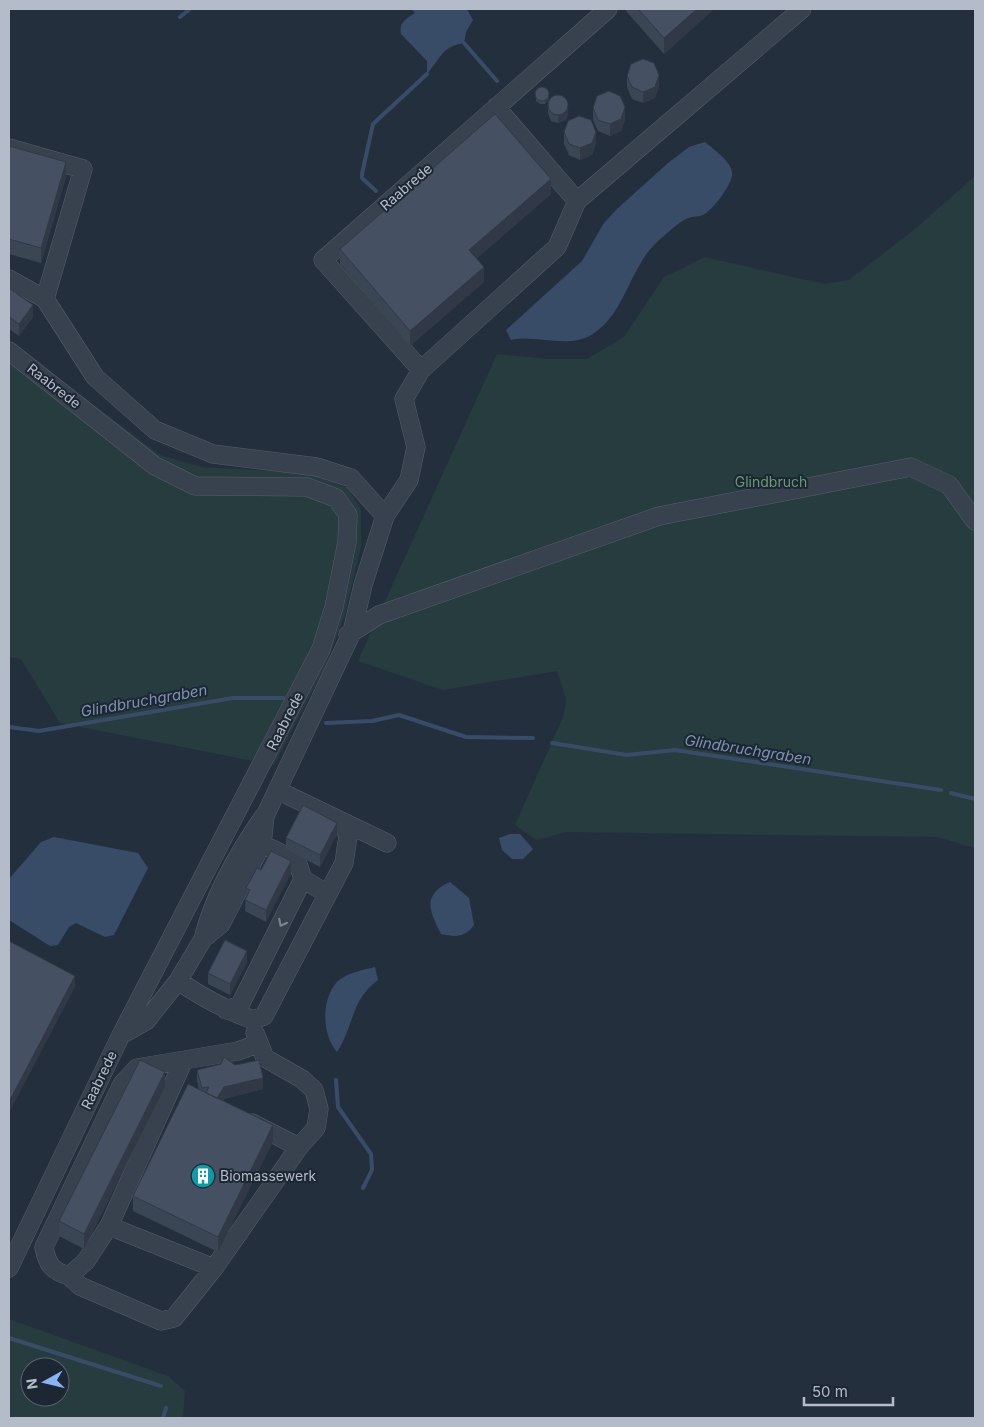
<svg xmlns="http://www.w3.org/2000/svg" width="984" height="1427" font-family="Inter,sans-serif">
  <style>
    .green { fill: #263c3f; fill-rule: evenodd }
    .water { fill: #394c67 }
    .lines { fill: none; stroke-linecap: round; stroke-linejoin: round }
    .stream { stroke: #394c67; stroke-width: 4 }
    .minor-casing { stroke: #565f6c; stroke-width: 19 }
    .minor { stroke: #38414e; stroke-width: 18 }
    .wall { fill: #3b4654 }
    .shaded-wall { fill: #303945 }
    .building { fill: #455162; stroke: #303945 }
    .oneway { stroke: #7c8592 }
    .labels { text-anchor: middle; stroke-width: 4; stroke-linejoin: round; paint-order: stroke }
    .street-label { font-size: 14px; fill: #b4bcc9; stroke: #1d2633 }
    .park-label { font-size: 14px; fill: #6b9a76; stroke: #1d2633 }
    .poi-label { font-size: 14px; fill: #b4bcc9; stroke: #1d2633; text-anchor: start }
    .water-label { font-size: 15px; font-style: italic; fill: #7c92b1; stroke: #1d2633 }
  </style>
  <rect width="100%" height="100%" fill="#242f3e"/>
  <!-- green -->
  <path class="green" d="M975,176V848L937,837L566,832L536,840L515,825L564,715L566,699L557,671L443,690L358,661L497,354L548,359H587L624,337L664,277L705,257L824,284L849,280L915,229Z
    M9,341L160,455L202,467L309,473L348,488L361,510V546L345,615L326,665L274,765L60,723L21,659L9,657Z
    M9,1319L168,1376L185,1391L183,1418H9ZM30,1367H60V1397H30Z"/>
  <!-- water -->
  <path class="water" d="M420,9H467L473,20L466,32L464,43C441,47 441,58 427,74V61L401,34C398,20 411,17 420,9Z
    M705,142C713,149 735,164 732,176C730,187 712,211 703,215C699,217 693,216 688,218C677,223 664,236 655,244C629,270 625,313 593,334C567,350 538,334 511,340L506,330L582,261L604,223L617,209L668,163L689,147Z
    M510,834H520L533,849L523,859H512L502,850L499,838Z
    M54,837L138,853L148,868L114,935L105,937L76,923L69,927L58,945L50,946L9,920V879L41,842Z
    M450,882L469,898L474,925C465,938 455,937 441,934C430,912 421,895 450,882Z
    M375,967L378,980C350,1001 355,1024 337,1052C322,1035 321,1001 336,983C345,973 363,970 375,967Z"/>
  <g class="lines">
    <!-- stream -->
    <path class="stream" d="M414,9L417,12
      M180,17L190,9
      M464,43L497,81
      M376,191L362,178V174L373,124L427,74
      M326,723L372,721L399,715L466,737L533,738
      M9,727L39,731L233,698H283
      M552,743L627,755L675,750L941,790
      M951,793L975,799
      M336,1080L338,1107L371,1154L372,1170L363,1188
      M9,1338L161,1386
      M163,1418L166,1408"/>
    <!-- minor casing -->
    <g class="minor-casing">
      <path id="minor" d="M496,107L577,201
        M9,148L83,169L45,299
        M9,279L45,299L95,377L155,430L213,454L317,467L351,478L385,516
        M9,351L155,466L195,486L307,487L336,498L348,515L347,542L334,607L321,649L121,1035L9,1268
        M421,370L557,247L577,201L802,9
        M348,635L379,615L659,516L911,467L949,485L975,521
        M277,790L387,843
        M262,844L265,816L352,632L363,585L385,516L409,480L416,447L404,399L421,370L323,260L608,9
        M327,894L303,879L297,861L262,844L221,924L203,939L178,981C202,997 225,1010 253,1020L264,1016L344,863L348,836L341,821
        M203,939C214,895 238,853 264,816
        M226,1010L240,1005L303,879
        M121,1035L146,1021L178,981
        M183,1062L109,1226L86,1261L69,1276C52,1271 47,1264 44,1247L122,1084L137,1068L238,1051L257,1044
        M252,1123L299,1147L316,1128L319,1109L314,1090L302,1079L265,1058L255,1033
        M109,1226L214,1268L299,1147
        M69,1276L80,1286L161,1321L174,1318L214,1268"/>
    </g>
    <!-- minor -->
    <use href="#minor" class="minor"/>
  </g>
  <!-- wall -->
  <path class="wall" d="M626,9H714L664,54L626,11Z
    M627,76L659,86L655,98L643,103L632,99L627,87Z
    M536,91L549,100L545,104H540L536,101Z
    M548,106L568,113L566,120L558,123L551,121L548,113Z
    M593,108L625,119L621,131L610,136L598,131L593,120Z
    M564,132L596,143L592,155L580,160L569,155L564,144Z
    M9,146L66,177L41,263L9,254Z
    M551,194L476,259L484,282L410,346L340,264V249Z
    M9,288L33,317L19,336L9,329Z
    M337,834L320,867L286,849V838Z
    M261,870L291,873L266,922L245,911L246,888Z
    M247,962L230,995L208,984V973Z
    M197,1070L263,1089L224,1099L223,1101L273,1141L218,1252L133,1211V1196L199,1089L197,1081Z
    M165,1087L84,1249L59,1236V1221Z"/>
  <!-- shaded-wall -->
  <path class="shaded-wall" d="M697,9H714L664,54V38Z
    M659,75V86L655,98L643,103V92Z
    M549,96V100L545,104V100Z
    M568,105V113L566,120L558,123V116Z
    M625,107V119L621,131L610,136V124Z
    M596,132V143L592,155L580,160V148Z
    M66,162V177L41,263V248Z
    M551,179V194L469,265V250Z
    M484,267V282L410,346V331Z
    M33,305V317L19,336V324Z
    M337,823V834L320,867V855Z
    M291,861V873L266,922V910Z
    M247,951V962L230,995V984Z
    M75,976V987L9,1113V1102Z
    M165,1072V1087L84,1249V1234Z
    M263,1078V1089L224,1099L216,1113V1101L224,1087Z
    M273,1125V1141L218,1252V1237Z"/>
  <!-- building -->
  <path class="building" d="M638,9H697L664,38Z
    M643,59L654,63L659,75L655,87L643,92L632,87L627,76L631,64Z
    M535 94a7 7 0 1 1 14 0a7 7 0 1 1-14 0Z
    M609,91L620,96L625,107L621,119L610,124L598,120L593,108L597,96Z
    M548 105a10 10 0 1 1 20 0a10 10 0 1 1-20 0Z
    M495,114L551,179L469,250L484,267L410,331L340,249Z
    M579,116L591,120L596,132L592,143L580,148L569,144L564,132L568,121Z
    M9,146L66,162L41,248L9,239Z
    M9,288L33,305L19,324L9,317Z
    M303,805L337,823L320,855L286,838Z
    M271,851L291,861L266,910L245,900L250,890L246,888L257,868L261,870Z
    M225,940L247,951L230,984L208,973Z
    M9,941L75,976L9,1102Z
    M224,1057L235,1065L259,1060L263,1078L224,1087L217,1098L206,1093L209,1087L202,1088L197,1070L221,1064Z
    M140,1060L165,1072L84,1234L59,1221Z
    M188,1084L273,1125L218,1237L133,1196Z"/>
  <!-- one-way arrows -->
  <defs><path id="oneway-chevron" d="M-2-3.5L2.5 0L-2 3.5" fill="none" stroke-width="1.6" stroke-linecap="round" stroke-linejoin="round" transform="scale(1.25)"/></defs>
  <use class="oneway" href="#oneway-chevron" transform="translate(282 923) rotate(117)"/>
  <!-- icons -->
  <defs>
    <g id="building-disc" transform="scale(1.25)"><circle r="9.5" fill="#0f9aa8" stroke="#1d2633"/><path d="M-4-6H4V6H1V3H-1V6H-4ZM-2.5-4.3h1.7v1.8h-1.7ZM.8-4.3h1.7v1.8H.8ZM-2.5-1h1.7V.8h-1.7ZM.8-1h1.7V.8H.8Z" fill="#fff"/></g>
  </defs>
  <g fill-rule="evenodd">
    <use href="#building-disc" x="203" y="1176"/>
  </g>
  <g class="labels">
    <!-- street labels -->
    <g class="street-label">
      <text transform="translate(406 187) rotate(-41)" y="5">Raabrede</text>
      <text transform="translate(54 386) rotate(38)" y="5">Raabrede</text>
      <text transform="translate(285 721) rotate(-63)" y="5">Raabrede</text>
      <text transform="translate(99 1080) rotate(-64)" y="5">Raabrede</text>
    </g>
    <!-- park labels -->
    <g class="park-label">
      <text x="771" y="487">Glindbruch</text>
    </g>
    <!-- poi labels -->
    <g class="poi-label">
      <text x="220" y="1181">Biomassewerk</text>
    </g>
    <!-- water labels -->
    <g class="water-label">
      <text transform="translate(144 701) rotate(-10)" y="5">Glindbruchgraben</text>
      <text transform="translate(748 750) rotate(9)" y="5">Glindbruchgraben</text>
    </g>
  </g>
  <!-- border -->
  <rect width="984" height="1427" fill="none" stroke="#b4bcc9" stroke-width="20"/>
  <!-- north arrow -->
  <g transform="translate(45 1382) rotate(262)"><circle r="24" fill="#1d2633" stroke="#59626f"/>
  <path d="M0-4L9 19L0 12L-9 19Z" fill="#8ab4f8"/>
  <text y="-8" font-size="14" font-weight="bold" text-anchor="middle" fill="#b4bcc9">N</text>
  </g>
  <!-- scale -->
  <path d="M804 1397v8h89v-8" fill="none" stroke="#b4bcc9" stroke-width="2.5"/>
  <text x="812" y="1397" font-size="15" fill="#b4bcc9" stroke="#1d2633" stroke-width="4" paint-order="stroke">50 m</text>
</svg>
